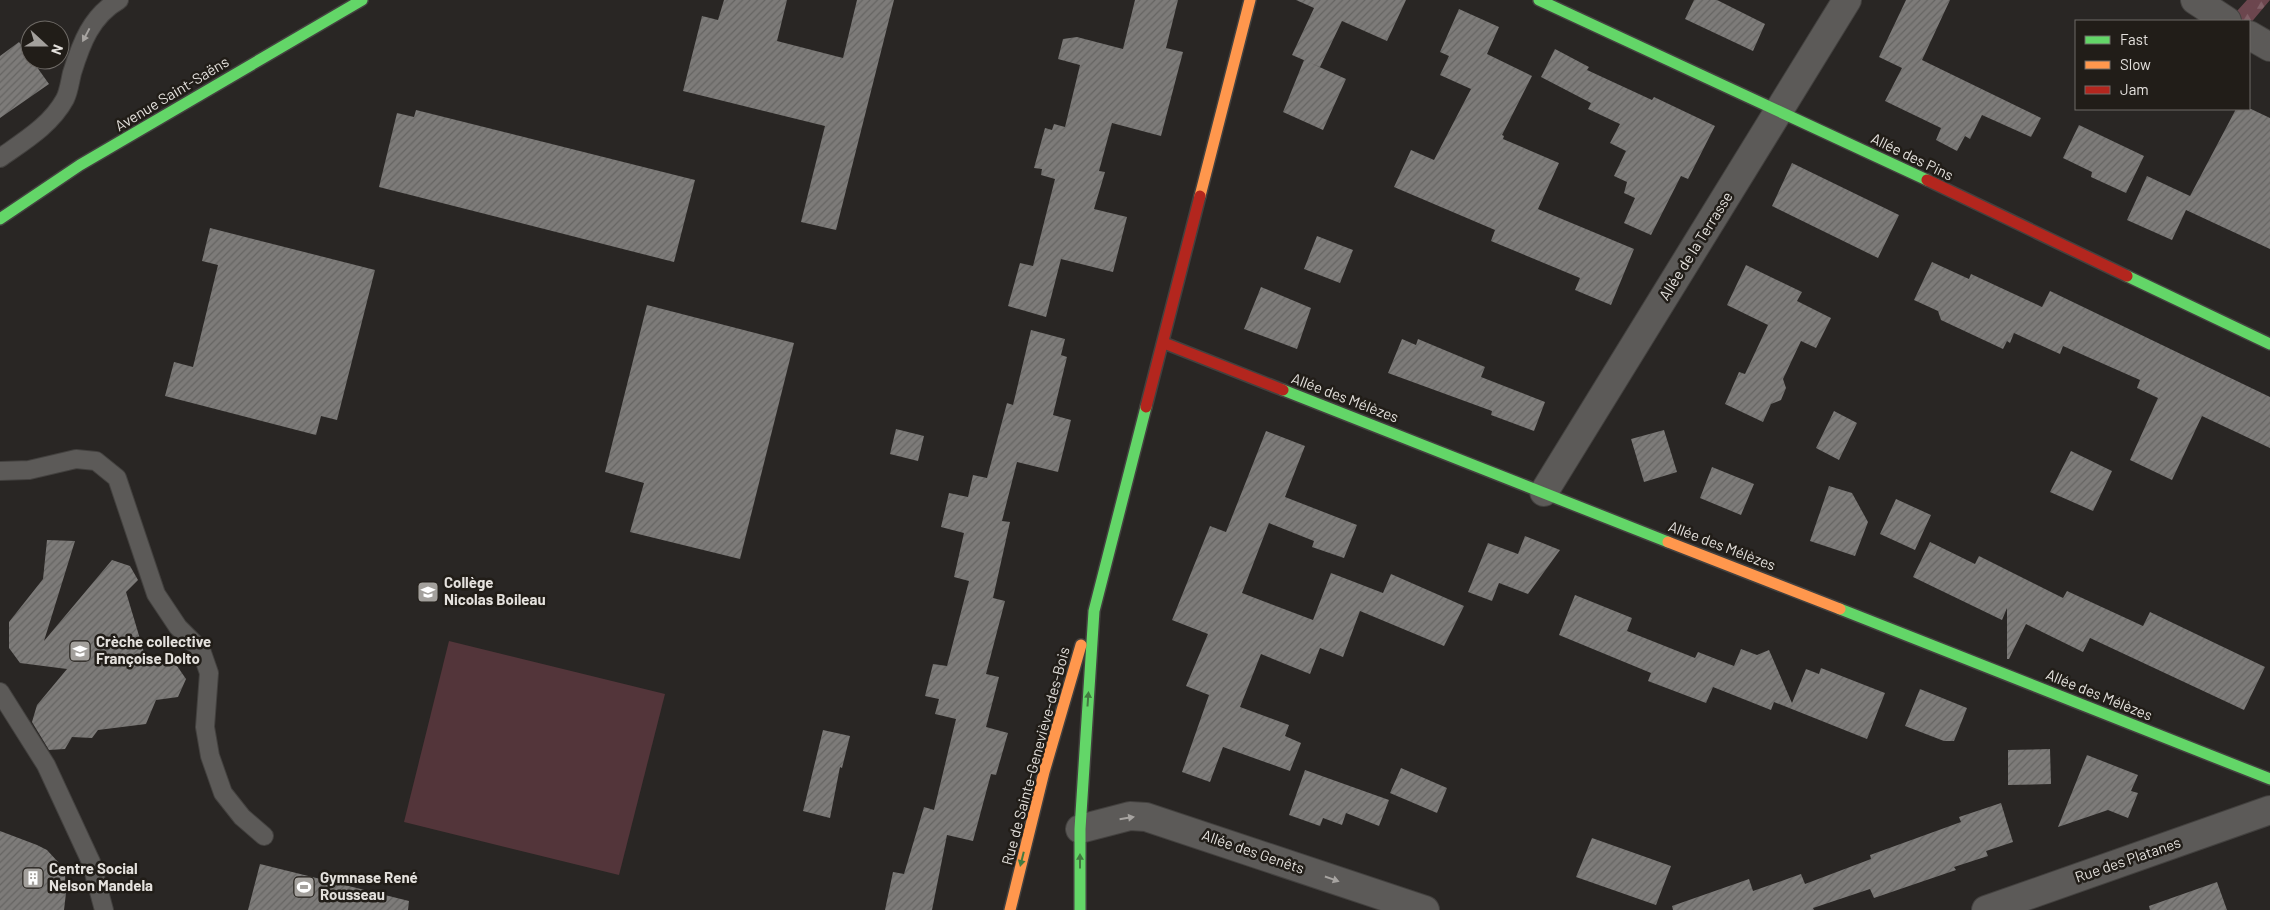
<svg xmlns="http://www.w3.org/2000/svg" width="2270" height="910" font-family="Barlow,sans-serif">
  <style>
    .forest { fill: url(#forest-firs) }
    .garden { fill: #53353a }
    .building { fill: url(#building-hatch) }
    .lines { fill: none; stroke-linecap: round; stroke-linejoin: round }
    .lane-casing { stroke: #43413f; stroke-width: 20 }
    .street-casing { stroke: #43413f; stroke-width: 30 }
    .fast-casing { stroke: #43413f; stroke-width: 14 }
    .slow-casing { stroke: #43413f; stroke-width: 14 }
    .jam-casing { stroke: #43413f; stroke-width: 14 }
    .lane { stroke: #5c5a58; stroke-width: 18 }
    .street { stroke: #5c5a58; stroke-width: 28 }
    .fast { stroke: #63d668; stroke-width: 11 }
    .slow { stroke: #ff974d; stroke-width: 11 }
    .jam { stroke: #b3261e; stroke-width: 11 }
    .oneway { fill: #a7a4a1 }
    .oneway2 { fill: #427a40 }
    .labels { text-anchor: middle; stroke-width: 5; stroke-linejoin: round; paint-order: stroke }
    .street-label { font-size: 15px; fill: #e4e1dd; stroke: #211d18 }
    .poi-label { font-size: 15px; font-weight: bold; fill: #e4e1dd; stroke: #211d18; text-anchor: start }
  </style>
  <defs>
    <pattern id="forest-firs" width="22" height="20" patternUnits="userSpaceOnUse" patternTransform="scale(1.25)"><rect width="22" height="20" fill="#6c464e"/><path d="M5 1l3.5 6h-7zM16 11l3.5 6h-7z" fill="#816067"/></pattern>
    <pattern id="building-hatch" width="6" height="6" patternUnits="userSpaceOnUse" patternTransform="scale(1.25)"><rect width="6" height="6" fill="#7d7b79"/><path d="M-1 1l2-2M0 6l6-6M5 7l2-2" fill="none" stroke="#666563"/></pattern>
  </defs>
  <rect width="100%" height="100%" fill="#292624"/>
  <!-- forest -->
  <path class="forest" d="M2247,0H2270L2249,25V21H2228Z"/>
  <!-- garden -->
  <path class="garden" d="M449,641L665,694L619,875L404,822Z"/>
  <!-- building -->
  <path class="building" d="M724,0H787L777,41L843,58L857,0H894L836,230L801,222L825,126L683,91L702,16L718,20Z
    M1135,0H1178L1166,48L1183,52L1161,136L1112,123L1099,171L1105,172L1094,209L1127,217L1113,272L1061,259L1046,317L1008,306L1020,263L1033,266L1055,179L1041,175L1042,169L1034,168L1045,128L1052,130L1054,124L1065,127L1080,65L1058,59L1063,39L1077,37L1123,49Z
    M1296,0H1406L1387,41L1342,21L1320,67L1292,55L1314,8Z
    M1694,0H1717L1765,24L1753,51L1685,19Z
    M1906,0H1950L1922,60L2041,118L2031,137L1982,115L1970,139L1965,136L1957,151L1936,140L1941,128L1885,101L1902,68L1879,57Z
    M1459,9L1499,27L1487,54L1532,76L1502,135L1504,136L1503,139L1559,163L1538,209L1634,249L1611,305L1575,290L1580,278L1491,241L1495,230L1394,187L1411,150L1434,160L1471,89L1440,75L1449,56L1440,52Z
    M19,42L49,84L0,118V56Z
    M1555,49L1589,67L1587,70L1652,100L1654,97L1715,126L1688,179L1681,176L1651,235L1624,223L1635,198L1624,193L1627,182L1614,176L1626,151L1610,143L1620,124L1588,109L1591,103L1541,77Z
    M1304,60L1346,79L1323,130L1283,112Z
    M2236,109H2251L2270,118V249L2186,210L2172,240L2127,220L2147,176L2190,196Z
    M416,110L695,180L674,262L379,187L397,113L414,117Z
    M2079,125L2144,156L2126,193L2091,177L2092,172L2063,158Z
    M1792,163L1899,215L1878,258L1772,206Z
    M210,228L375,270L337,420L321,416L316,435L165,396L174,362L193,367L218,265L202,261Z
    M1317,236L1353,250L1340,283L1304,269Z
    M1932,262L1969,279L1971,274L2042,307L2050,291L2270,397V448L2202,416L2172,480L2130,460L2158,398L2137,388L2140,380L2063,346L2060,354L2014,333L2010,343L2007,341L2003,349L1941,320L1938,311L1914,300Z
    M1746,265L1802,292L1797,301L1831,318L1816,348L1801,341L1783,379L1786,388L1781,400L1771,404L1763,422L1725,404L1739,372L1745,374L1768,325L1727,305Z
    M1261,287L1311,308L1297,349L1244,329Z
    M647,305L794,343L740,559L630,532L644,483L605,472Z
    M1031,330L1065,339L1061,355L1067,357L1053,415L1071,420L1058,472L1017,462L1002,521L1010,522L993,598L1005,601L986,674L999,677L986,727L1008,733L996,775L991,774L973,841L947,835L932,910H885L893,872L904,874L924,807L934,810L956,719L935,714L939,699L925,696L933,664L947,666L969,581L954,577L964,533L941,527L949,493L968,497L973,475L987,478L1007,403L1013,405Z
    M1402,339L1416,345L1418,339L1485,367L1481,377L1545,402L1534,431L1491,415L1492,411L1388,373Z
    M1834,411L1857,423L1839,460L1816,448Z
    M896,429L924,436L918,461L890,454Z
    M1664,430L1677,472L1644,482L1631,439Z
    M1266,431L1305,446L1285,497L1357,525L1344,558L1312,547L1314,541L1269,523L1242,593L1313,620L1331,573L1383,593L1391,574L1464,606L1444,646L1360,611L1343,657L1320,648L1310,674L1261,654L1240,707L1289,725L1285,736L1301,743L1290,771L1223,747L1210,782L1182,772L1209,695L1186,686L1208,634L1172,620L1210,526L1226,532Z
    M2071,451L2112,471L2093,511L2050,492Z
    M1712,467L1754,484L1741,515L1700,498Z
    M1829,486L1852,493L1868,522L1855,556L1810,541Z
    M1896,499L1931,515L1915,550L1880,534Z
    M1525,536L1560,550L1528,594L1499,583L1492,601L1468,592L1488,543L1518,554Z
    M47,540L75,541L44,641L112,560L130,566L138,580L126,592L146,659L175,663L186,679L178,697L156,700L146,724L98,730L92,738L72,737L65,749L49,750L32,722L37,705L67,669L20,663L9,648V622L43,579Z
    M1930,542L1975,564L1979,556L2063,598L2067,591L2143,626L2150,612L2265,667L2244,710L2090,638L2083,652L2026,624L2009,659H2007V608L2002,620L1913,577Z
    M1575,595L1632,618L1627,631L1695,658L1698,652L1734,666L1741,649L1757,655L1769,650L1792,703L1806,669L1819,674L1821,668L1885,693L1867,739L1774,702L1771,710L1713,687L1706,703L1648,681L1651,673L1559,635Z
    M1920,689L1967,708L1954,741H1944L1905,726Z
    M823,730L850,736L842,768L840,767L830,818L803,811Z
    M2050,749L2051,784L2008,785V750Z
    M2087,755L2138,775L2131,791L2138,793L2128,818L2108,810L2058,827Z
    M1401,768L1447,788L1437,813L1390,793Z
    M1305,770L1389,800L1379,826L1346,813L1342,825L1323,818L1320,826L1289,815Z
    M2001,803L2013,842L1986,851L1988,856L1954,867L1956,870L1874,898L1870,889L1813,908L1814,910H1673L1672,906L1749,879L1753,891L1801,874L1805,884L1871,859L1870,855L1961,822L1959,817Z
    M0,831L37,845L47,850L58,862L65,875L66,893L64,910H0Z
    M1592,838L1671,866L1656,905L1576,877Z
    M260,864L409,901L408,910H248Z
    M2217,882L2227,910H2150L2149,906Z"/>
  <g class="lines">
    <!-- lane casing -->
    <g class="lane-casing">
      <path id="lane" d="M0,158C24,141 51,125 65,99C69,91 70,81 72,73C81,44 91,16 119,0
        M0,471L29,470L76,459L96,461L117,478L156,594L178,627L201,650L209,673L205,727L210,756L223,793L242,817L264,836
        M0,692L46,765L91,862L104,910"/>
    </g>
    <!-- street casing -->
    <g class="street-casing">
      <path id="street" d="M2195,0L2227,21
        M2249,35L2270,47
        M1544,492L1847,0
        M1080,829L1130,816L1146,817L1425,910
        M1986,910L2270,810"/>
    </g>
    <!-- fast casing -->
    <g class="fast-casing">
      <path id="fast" d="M1539,0L1927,180
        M0,219L80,165L362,0
        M2127,276L2270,344
        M1283,390L1668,542
        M1840,609L2270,779
        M1080,910V829L1094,611L1146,407"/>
    </g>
    <!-- slow casing -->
    <g class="slow-casing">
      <path id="slow" d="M1200,196L1250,0
        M1668,542L1840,609
        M1010,910L1044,772L1081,645"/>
    </g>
    <!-- jam casing -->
    <g class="jam-casing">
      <path id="jam" d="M1927,180L2127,276
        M1164,343L1283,390
        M1146,407L1200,196"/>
    </g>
    <!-- lane -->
    <use href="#lane" class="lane"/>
    <!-- street -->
    <use href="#street" class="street"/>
    <!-- fast -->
    <use href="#fast" class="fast"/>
    <!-- slow -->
    <use href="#slow" class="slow"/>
    <!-- jam -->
    <use href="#jam" class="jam"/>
  </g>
  <!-- one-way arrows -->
  <defs><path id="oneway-solid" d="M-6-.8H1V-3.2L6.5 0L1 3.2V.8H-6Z" transform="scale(1.25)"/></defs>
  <g class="oneway">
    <use href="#oneway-solid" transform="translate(86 35) rotate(118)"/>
    <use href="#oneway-solid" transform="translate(1127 818) rotate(-9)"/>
    <use href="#oneway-solid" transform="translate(1332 879) rotate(19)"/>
  </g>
  <g class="oneway2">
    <use href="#oneway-solid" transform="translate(1088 699) rotate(-86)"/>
    <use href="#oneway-solid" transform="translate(1022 859) rotate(104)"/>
    <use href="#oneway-solid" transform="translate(1080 861) rotate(-90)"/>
  </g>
  <!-- icons -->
  <defs>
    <g id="school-square" transform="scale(1.125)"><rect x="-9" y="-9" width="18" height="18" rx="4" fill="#a3a09c" stroke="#211d18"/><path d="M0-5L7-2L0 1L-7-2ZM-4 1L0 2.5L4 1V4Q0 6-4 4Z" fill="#fff"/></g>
    <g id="building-square" transform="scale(1.125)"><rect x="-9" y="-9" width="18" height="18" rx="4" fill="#a3a09c" stroke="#211d18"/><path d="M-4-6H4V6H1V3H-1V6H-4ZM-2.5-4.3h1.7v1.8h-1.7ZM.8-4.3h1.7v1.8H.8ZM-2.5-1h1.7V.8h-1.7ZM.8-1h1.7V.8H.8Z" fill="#fff"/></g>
    <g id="stadium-square" transform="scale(1.125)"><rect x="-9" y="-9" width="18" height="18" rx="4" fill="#a3a09c" stroke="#211d18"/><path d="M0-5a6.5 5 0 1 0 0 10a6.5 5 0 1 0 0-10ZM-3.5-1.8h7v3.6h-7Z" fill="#fff"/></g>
  </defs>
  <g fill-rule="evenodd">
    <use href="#school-square" x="428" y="592"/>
    <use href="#school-square" x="80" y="651"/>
    <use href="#building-square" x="33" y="878"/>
    <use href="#stadium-square" x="304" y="887"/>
  </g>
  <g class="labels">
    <!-- street labels -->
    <g class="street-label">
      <text transform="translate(172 94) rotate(-31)" y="5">Avenue Saint-Saëns</text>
      <text transform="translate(1912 157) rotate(26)" y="5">Allée des Pins</text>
      <text transform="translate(1696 246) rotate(-58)" y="5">Allée de la Terrasse</text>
      <text transform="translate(1345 398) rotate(21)" y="5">Allée des Mélèzes</text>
      <text transform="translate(1722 546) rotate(21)" y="5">Allée des Mélèzes</text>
      <text transform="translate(2099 695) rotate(22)" y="5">Allée des Mélèzes</text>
      <text transform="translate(1036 756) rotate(-75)" y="5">Rue de Sainte-Geneviève-des-Bois</text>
      <text transform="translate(1253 852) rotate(19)" y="5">Allée des Genêts</text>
      <text transform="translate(2128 860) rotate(-19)" y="5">Rue des Platanes</text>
    </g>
    <!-- poi labels -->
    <g class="poi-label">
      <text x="444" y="588">Collège<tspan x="444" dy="17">Nicolas Boileau</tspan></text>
      <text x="96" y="647">Crèche collective<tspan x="96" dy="17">Françoise Dolto</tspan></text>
      <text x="49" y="874">Centre Social<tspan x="49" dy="17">Nelson Mandela</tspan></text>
      <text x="320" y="883">Gymnase René<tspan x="320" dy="17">Rousseau</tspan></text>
    </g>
  </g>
  <!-- legend -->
  <rect x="2075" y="20" width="175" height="90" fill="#211d18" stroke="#6f6b67"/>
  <rect x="2085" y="36" width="25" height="8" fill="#63d668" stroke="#6f6b67"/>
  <text x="2120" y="45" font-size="15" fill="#e4e1dd">Fast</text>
  <rect x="2085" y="61" width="25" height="8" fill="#ff974d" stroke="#6f6b67"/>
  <text x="2120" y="70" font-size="15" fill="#e4e1dd">Slow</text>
  <rect x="2085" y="86" width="25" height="8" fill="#b3261e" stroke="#6f6b67"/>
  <text x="2120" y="95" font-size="15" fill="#e4e1dd">Jam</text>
  <!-- north arrow -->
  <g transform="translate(45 45) rotate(111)"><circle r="24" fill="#211d18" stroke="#6f6b67"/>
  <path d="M0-4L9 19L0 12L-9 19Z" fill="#a3a09c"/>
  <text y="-8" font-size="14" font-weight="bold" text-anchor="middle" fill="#e4e1dd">N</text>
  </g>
</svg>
